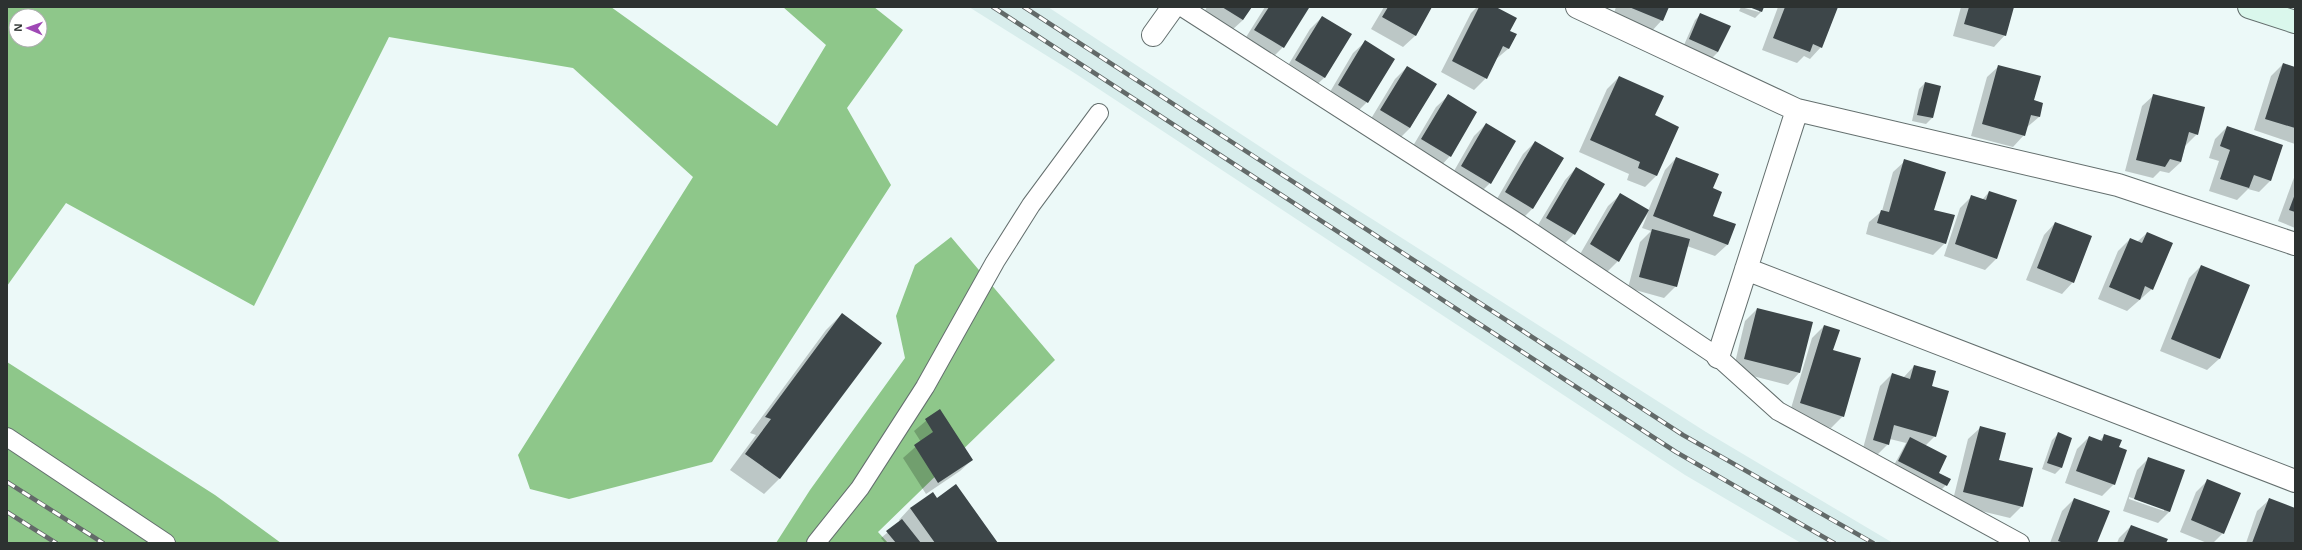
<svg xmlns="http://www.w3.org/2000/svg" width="2302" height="550" font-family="Helvetica,sans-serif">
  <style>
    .built { fill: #d8edec }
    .forest { fill: #8ec78a; fill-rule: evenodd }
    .shadow { fill: #0003; fill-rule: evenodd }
    .building { fill: #3d4649 }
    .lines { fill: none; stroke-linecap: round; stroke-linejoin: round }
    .service-casing { stroke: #646f6e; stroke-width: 20 }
    .minor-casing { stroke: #646f6e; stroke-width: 24 }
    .secondary-casing { stroke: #646f6e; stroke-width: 24 }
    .service { stroke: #fff; stroke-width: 18 }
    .minor { stroke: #fff; stroke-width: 22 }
    .secondary { stroke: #daf7ec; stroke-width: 22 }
    .rail-casing { stroke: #636a69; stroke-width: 4.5 }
    .rail { stroke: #fff; stroke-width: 3; stroke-dasharray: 9; stroke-linecap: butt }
  </style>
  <rect width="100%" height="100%" fill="#ecf9f8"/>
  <!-- built -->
  <path class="built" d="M969,7H1048L1300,173L1706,432L1893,543H1801L1685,475L1076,74Z"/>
  <!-- forest -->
  <path class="forest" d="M7,7H611L777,126L826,45L783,7H874L903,30L847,108L891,185L712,462L569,499L530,489L518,455L693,177L573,68L389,37L254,306L66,203L7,286ZM16,16H40V40H16Z
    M951,237L1055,360L878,532L888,543H776L810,490L905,358L896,316L915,265Z
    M7,362L215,495L281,543H7Z"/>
  <!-- shadow -->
  <path class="shadow" d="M1207,7H1250L1243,20L1231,31L1203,14Z
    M1265,7L1308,8L1283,47L1271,59L1243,42Z
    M1384,7H1431L1415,36L1403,47L1371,29Z
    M1477,7H1494L1509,32L1515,35L1508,49L1495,60L1486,78L1474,90L1441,72L1471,13Z
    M1616,7H1668L1662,20L1651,32L1613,16Z
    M1741,7L1759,12V10L1751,7H1763L1761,12L1755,18L1739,11Z
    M1778,7H1836L1821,47L1810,59L1804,56L1797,63L1762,50Z
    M1961,7H2013L2005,35L1994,47L1953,36Z
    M1701,14L1718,52L1712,58L1684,45L1695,20Z
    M1322,17L1350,34L1324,78L1312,89L1284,72L1310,29Z
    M1365,42L1393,59L1367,102L1355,114L1327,97L1353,53Z
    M2283,64L2295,68V144L2254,130L2271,76Z
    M1999,66L2033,101L2042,104L2039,117L2026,128L2024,135L2013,147L1971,136L1987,77Z
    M1407,67L1435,84L1410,128L1398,140L1369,122L1395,79Z
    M1619,77L1654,116L1678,127L1656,176L1645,187L1627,180L1629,174L1579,152L1607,89Z
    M1925,83L1940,87L1932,118L1926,124L1912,121L1919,89Z
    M2154,95L2197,134L2185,146L2181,162L2169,173L2160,171L2153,178L2125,171L2142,106Z
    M1448,96L1450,156L1439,168L1410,151L1436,107Z
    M1486,124L1490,183L1478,195L1450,178L1474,136Z
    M2227,127L2271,180L2259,192L2248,189L2237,200L2209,191L2219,161L2209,158L2215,139Z
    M1535,142L1533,208L1521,220L1494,204L1523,154Z
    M1676,158L1712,189L1711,216L1735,225L1727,245L1715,256L1687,246L1676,286L1664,298L1628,288L1640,242L1651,231L1642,228L1648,213L1618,261L1606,273L1579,256L1608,206L1620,195L1648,211L1665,170Z
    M1905,161L1933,210L1945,243L1933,255L1866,234L1869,222L1882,211L1893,172Z
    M1576,168L1574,234L1562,246L1535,230L1565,180Z
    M2295,175V228L2278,221Z
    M1989,192L1997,258L1985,270L1944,256L1960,208L1972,196L1982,200Z
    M2055,223L2073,282L2062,294L2026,280L2044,235Z
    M2147,233L2152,289L2127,311L2098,299L2118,251L2130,239L2137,242Z
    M2201,266L2248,286L2219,359L2207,370L2160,351L2189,278Z
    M1757,309L1812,323L1799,373L1788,385L1733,371L1745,321Z
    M842,314L880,343L779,479L764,494L730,470L756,435L750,433L826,330Z
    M1824,326L1832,351L1843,416L1831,428L1789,415L1812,338Z
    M1914,366L1930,387L1935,436L1925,446L1937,473L1946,485L1940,491L1893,467L1906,443L1890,439L1888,444L1876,456L1862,452L1880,386L1892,374L1903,378Z
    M939,410L972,460L960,471L926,494L903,458L921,442L914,431Z
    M1980,428L2022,506L2010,518L1952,504L1968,439Z
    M2058,434L2061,468L2055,474L2042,469L2052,440Z
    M2105,435L2118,448L2114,484L2102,496L2065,483L2077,449L2089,437L2099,441Z
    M2148,459L2170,511L2158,523L2123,511L2137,470ZM2129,497L2164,509V511L2129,499Z
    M2208,480L2223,533L2213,543H2207L2180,532L2196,492Z
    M936,499L996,543H885L881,538L900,522L899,520L910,508Z
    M2074,499L2096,543H2050L2062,511Z
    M2269,500L2295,509V543H2246L2257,511Z
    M2131,526L2165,543H2117L2119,538Z"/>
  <!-- building -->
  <path class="building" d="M1222,7H1252L1243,20Z
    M1269,7L1309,8L1284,48L1254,30Z
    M1388,7H1432L1416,36L1382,17Z
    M1479,7H1496L1517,18L1510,31L1517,34L1509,49L1503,46L1487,79L1452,61Z
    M1629,7H1669L1663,21Z
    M1749,7H1764L1762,12Z
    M1785,7H1838L1822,48L1813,44L1810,52L1773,38Z
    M1969,7H2014L2006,36L1964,24Z
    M1700,13L1731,26L1718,52L1689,39Z
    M1322,16L1352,34L1325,78L1295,60Z
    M1365,40L1395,59L1368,103L1338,85Z
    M2283,63L2295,67V128L2265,119Z
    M1998,65L2041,76L2034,100L2043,103L2040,117L2031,115L2025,136L1982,124Z
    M1407,66L1437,84L1410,128L1380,110Z
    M1619,76L1664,96L1655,115L1679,127L1657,176L1638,168L1640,162L1590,140Z
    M1925,82L1941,86L1933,118L1917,115Z
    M1448,94L1477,112L1451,157L1421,139Z
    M2153,94L2205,107L2198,135L2189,132L2181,162L2170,159L2165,167L2136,160Z
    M1486,123L1516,141L1491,184L1461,166Z
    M2227,126L2283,145L2271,181L2254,175L2249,188L2220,179L2230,150L2220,146Z
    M1535,141L1564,158L1533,209L1505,192Z
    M1676,157L1719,174L1713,188L1722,192L1713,216L1736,224L1728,245L1653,216Z
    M1904,159L1946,172L1934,210L1955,215L1946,244L1877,223L1881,210L1889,212Z
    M1576,167L1605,184L1575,235L1546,218Z
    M1989,191L2017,200L1997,259L1955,244L1971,195L1986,200Z
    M1620,193L1649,210L1619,262L1590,244Z
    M2295,194V212L2289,210Z
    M2055,222L2092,236L2074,283L2037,268Z
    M1652,229L1690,239L1677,287L1639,277Z
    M2147,232L2173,243L2153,290L2145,286L2140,300L2109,287L2130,238L2142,243Z
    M2201,265L2250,285L2220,359L2171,339Z
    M1757,308L1813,322L1800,373L1744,359Z
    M842,313L882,343L780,479L745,454L771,419L765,417Z
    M1824,325L1840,330L1833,350L1861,358L1844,417L1800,403Z
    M1914,365L1936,371L1932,386L1949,391L1936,437L1894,425L1889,445L1873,440L1892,373L1910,379Z
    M940,409L973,460L938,483L914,445L933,432L925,419Z
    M1980,426L2006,433L1999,460L2033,468L2023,507L1963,492Z
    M2058,432L2072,438L2062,468L2047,463Z
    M2104,434L2122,440L2119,447L2127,450L2115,485L2076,471L2089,436L2102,441Z
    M1910,437L1947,456L1939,473L1951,479L1947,486L1898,461Z
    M2148,457L2185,470L2170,512L2134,499Z
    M2207,479L2241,493L2224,534L2191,520Z
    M956,484L998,543H935L910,508L933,492L937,498Z
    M2074,498L2110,511L2097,543H2064L2058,541Z
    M2269,498L2295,508V543H2252Z
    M902,519L921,543H896L886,531Z
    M2131,525L2168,539L2166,543H2123Z"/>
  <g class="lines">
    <!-- service casing -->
    <g class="service-casing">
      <path id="service" d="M1182,7L1518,223L1718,357L1778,411L2020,543
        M7,437L166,543
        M816,543L860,488L925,387L995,262L1031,205L1099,113"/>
    </g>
    <!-- minor casing -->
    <g class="minor-casing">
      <path id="minor" d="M1577,7L1797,110L2118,185L2295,244
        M1153,35L1173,7
        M1746,269L2295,481
        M1718,357L1797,110"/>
    </g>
    <!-- secondary casing -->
    <g class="secondary-casing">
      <path id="secondary" d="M2249,7L2295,22"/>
    </g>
    <!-- service -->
    <use href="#service" class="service"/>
    <!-- minor -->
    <use href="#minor" class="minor"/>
    <!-- secondary -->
    <use href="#secondary" class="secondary"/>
    <!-- rail casing -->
    <g class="rail-casing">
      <path id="rail" d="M993,7L1676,452L1834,543
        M1024,7L1683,435L1873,543
        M7,482L103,543
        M7,512L56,543"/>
    </g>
    <!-- rail -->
    <use href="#rail" class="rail"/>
  </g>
  <!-- border -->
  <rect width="2302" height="550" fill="none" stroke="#2d3231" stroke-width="16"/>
  <!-- north arrow -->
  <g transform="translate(28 28) rotate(272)"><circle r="19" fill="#ffffff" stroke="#abadad"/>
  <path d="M0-3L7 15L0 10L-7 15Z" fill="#9f48b5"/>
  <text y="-6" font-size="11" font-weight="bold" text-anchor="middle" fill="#2d3231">N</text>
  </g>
</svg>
